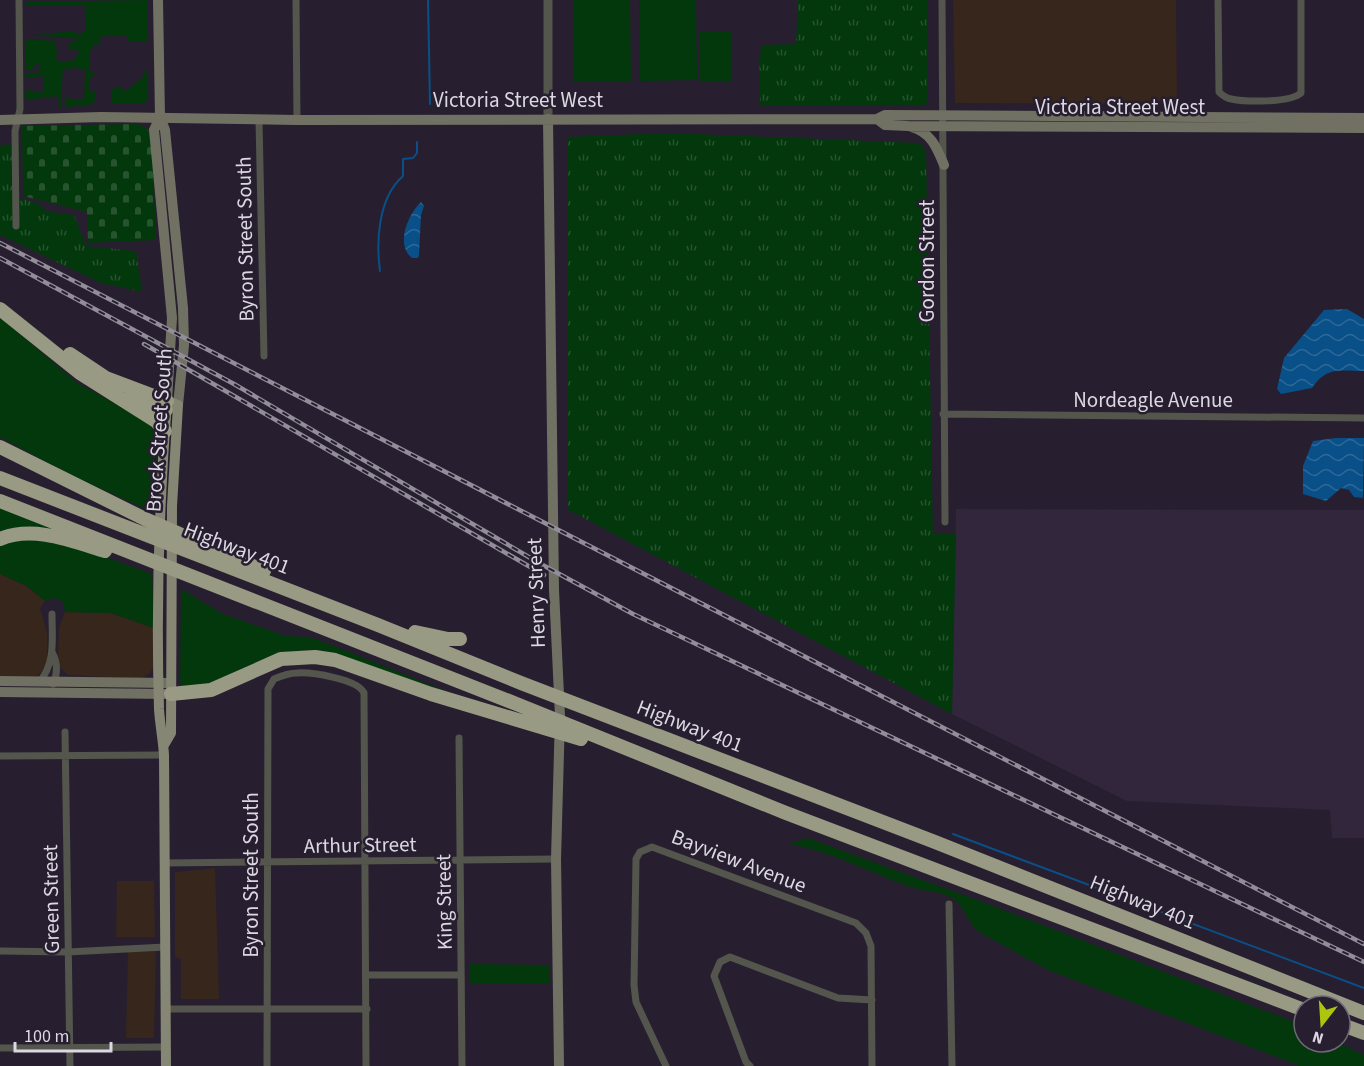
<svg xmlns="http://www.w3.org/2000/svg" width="1364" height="1066" font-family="'Source Sans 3',sans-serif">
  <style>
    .commercial { fill: #36261b }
    .built { fill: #31263c }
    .grass { fill: #03370c }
    .cemetery { fill: url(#cemetery-stones) }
    .park { fill: url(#park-tufts) }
    .water { fill: url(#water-waves) }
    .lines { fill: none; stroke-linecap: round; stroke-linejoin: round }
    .stream { stroke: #094f88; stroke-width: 2 }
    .minor { stroke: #54554c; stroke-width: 7 }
    .tertiary { stroke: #54554c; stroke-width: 9 }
    .secondary { stroke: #707163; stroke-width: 10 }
    .primary { stroke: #858774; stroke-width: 10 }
    .motorway { stroke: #999a84; stroke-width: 14 }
    .rail-casing { stroke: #938d9a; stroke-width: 4.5 }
    .rail { stroke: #271f2f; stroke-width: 2; stroke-dasharray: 7; stroke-linecap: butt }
    .labels { text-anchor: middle; stroke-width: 5; stroke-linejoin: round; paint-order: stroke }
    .street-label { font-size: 21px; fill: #dcd7e2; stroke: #271f2f }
  </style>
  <defs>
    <pattern id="cemetery-stones" width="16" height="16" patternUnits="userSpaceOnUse" patternTransform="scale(1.5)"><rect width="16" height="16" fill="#03370c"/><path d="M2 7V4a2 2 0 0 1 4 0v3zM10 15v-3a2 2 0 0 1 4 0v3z" fill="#27532f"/></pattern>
    <pattern id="park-tufts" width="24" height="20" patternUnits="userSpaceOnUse" patternTransform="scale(1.5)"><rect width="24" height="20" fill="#03370c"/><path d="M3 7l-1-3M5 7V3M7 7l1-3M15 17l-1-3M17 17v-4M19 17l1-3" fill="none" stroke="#27532f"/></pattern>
    <pattern id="water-waves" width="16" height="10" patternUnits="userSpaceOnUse" patternTransform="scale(1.5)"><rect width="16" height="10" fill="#094f88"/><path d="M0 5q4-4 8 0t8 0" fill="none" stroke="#2c6898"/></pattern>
  </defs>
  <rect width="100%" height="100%" fill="#271f2f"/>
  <!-- commercial -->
  <path class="commercial" d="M953,0H1176L1177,104L955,103Z
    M0,574L27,586L45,601L40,608L47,632V665L36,678H0Z
    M65,612L111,613L154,628L153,668L150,673L141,679L68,675L59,666L58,653L59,628Z
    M215,868L219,999H181V959L175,957V872Z
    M117,881H154L155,937H116Z
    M128,950L156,951L154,1038H126Z"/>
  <!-- built -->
  <path class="built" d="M956,509L1364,510V838H1332L1330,810L1127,801L952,714Z"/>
  <!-- grass -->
  <path class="grass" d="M148,0V41H128L126,35H107L98,40L101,44L99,46L95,43L90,52V71L93,72V77L90,78V91H96L94,104L66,107V98L84,100L85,70L71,67L70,71L63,68L61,107H59L58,96L26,100V90L43,92V76L26,78V74H40L37,72L40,71V64L33,65V71L26,70L25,39L56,41L57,62L75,60L79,49L71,51L68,46L71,42H78V39L33,35L75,31V34L82,35V31H86V5H27L25,2Z
    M574,0H630L631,81L574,82Z
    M639,0H696L697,80L640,81Z
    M700,31H731V81H700Z
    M144,70L148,74V101L144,103H112V90L117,86L126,91L143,77Z
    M0,317L76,382L153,425L151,427L157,437L155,513L75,477L0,437Z
    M0,508L58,531L18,527L0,532Z
    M27,537L75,546L152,574L154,628L111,613L65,612L63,602L54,598L45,601L27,586L0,574V543Z
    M181,589L223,614L286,636L309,637L337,647L458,696L320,651C304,650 288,650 273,656C246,666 214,690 184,686L180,682Z
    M808,838L980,901L1284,1018L1304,1027V1042H1336L1364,1055V1066H1300L1048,970L979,932C968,923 964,907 954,899C943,891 926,892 914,888C872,874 831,851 788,844Z
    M469,964L549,965V984H469Z"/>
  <!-- cemetery -->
  <path class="cemetery" d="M135,124L146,127L152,138L156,240L88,243L87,212L23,196L22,126Z"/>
  <!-- park -->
  <path class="park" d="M798,0H928V101L924,106H760C761,85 757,65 762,45L796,44Z
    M668,133L920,143L926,151L933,533L956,534L952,714L567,509V137Z
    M20,144L19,198L39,204L46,211L74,215L86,246L136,251L142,292L101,283L0,235V145Z"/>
  <!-- water -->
  <path class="water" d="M421,202L424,206L421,215L419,255L418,258H412C395,245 408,214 421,202Z
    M1347,309L1364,319V371C1340,371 1327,366 1312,388L1281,394L1277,389L1284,358L1324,310Z
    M1336,438H1364L1363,498L1354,497L1349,490L1341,488L1326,501L1303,494V466L1313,441Z"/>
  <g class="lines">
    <!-- stream -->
    <path class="stream" d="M428,0L430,104
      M380,271C376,241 378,198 403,176V159L413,158L417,153V142
      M953,834L1364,988"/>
    <!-- minor -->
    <path class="minor" d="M296,0L297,120
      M942,0L945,522
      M1218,0L1219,92C1222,95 1226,98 1231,99C1246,102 1290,103 1301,93V0
      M259,120L264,356
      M16,226L15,131L20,109L19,0
      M943,414L1364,418
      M52,652C58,663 58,673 53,684
      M39,682C56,664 52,637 52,614
      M65,732L70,1066
      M459,738L462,1066
      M0,756L164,755
      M164,863L556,859
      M949,904L952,1066
      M0,951L68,952L165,947
      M366,975H461
      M165,1009H367
      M0,1048L166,1047
      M267,1066L268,689L274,679C281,676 289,673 297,673C311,672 358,679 364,693L366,1066
      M666,1066L636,1002L634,985L636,859L640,852L652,847L856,923L866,933L871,946L872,1066
      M750,1066L746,1062L714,976L720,962L730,957L838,998L872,1000"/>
    <!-- tertiary -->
    <path class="tertiary" d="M548,0V119"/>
    <!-- secondary -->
    <path class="secondary" d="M158,0L160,117L165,130L183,308L184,345L178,405
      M160,117L154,130L172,318L167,401
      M548,119L554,590L560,716L556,859L559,1066
      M877,119L885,125L908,126L1364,128
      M0,120L101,117L297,120L877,119L885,115L1364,118
      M911,127C931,132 937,148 944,165
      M0,681L170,683
      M0,692L168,694"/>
    <!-- primary -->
    <path class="primary" d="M164,745L171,733L172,506L178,405L167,401C159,503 156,607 159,709C160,725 163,739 164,755L166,1066"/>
    <!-- motorway -->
    <path class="motorway" d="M0,309L80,373L156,421L165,431
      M70,354L106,378L167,401
      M128,398L166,410
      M0,447L145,519L264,571
      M0,478L378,625L521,683L935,842L1364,1013
      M0,501L514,703L786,813L1304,1010
      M0,539C33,525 72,541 105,551
      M415,632L448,639H460
      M171,694L211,690L281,659L315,657L335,660L431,694L581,739
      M1340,1024L1364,1033"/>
    <!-- rail casing -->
    <g class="rail-casing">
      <path id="rail" d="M0,243L1364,944
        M0,258L234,384L539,563L633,614L1364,962
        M144,344L544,575"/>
    </g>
    <!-- rail -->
    <use href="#rail" class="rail"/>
  </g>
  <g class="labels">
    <!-- street labels -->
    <g class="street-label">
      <text x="518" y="107">Victoria Street West</text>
      <text x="1120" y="114">Victoria Street West</text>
      <text transform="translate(245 239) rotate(-91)" y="7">Byron Street South</text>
      <text transform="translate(927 261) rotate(-90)" y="7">Gordon Street</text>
      <text x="1153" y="407">Nordeagle Avenue</text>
      <text transform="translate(159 430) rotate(-86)" y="7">Brock Street South</text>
      <text transform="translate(237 548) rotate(21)" y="7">Highway 401</text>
      <text transform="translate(536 593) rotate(-92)" y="7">Henry Street</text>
      <text transform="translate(690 726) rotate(21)" y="7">Highway 401</text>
      <text transform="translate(360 845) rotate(-1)" y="7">Arthur Street</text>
      <text transform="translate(739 861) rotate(21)" y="7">Bayview Avenue</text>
      <text transform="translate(251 875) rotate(-90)" y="7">Byron Street South</text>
      <text transform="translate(51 899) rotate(-91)" y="7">Green Street</text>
      <text transform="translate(444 902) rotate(-91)" y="7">King Street</text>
      <text transform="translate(1143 902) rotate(22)" y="7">Highway 401</text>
    </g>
  </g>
  <!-- north arrow -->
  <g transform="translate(1322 1024) rotate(197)"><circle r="28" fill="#271f2f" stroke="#6f6977" stroke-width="1.5"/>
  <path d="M0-4.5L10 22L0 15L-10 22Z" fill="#adc60d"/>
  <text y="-9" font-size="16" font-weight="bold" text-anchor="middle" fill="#dcd7e2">N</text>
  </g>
  <!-- scale -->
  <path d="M15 1042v9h96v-9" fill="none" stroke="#dcd7e2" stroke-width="3"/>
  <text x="24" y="1042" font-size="18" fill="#dcd7e2" stroke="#271f2f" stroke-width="4.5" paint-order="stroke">100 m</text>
</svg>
